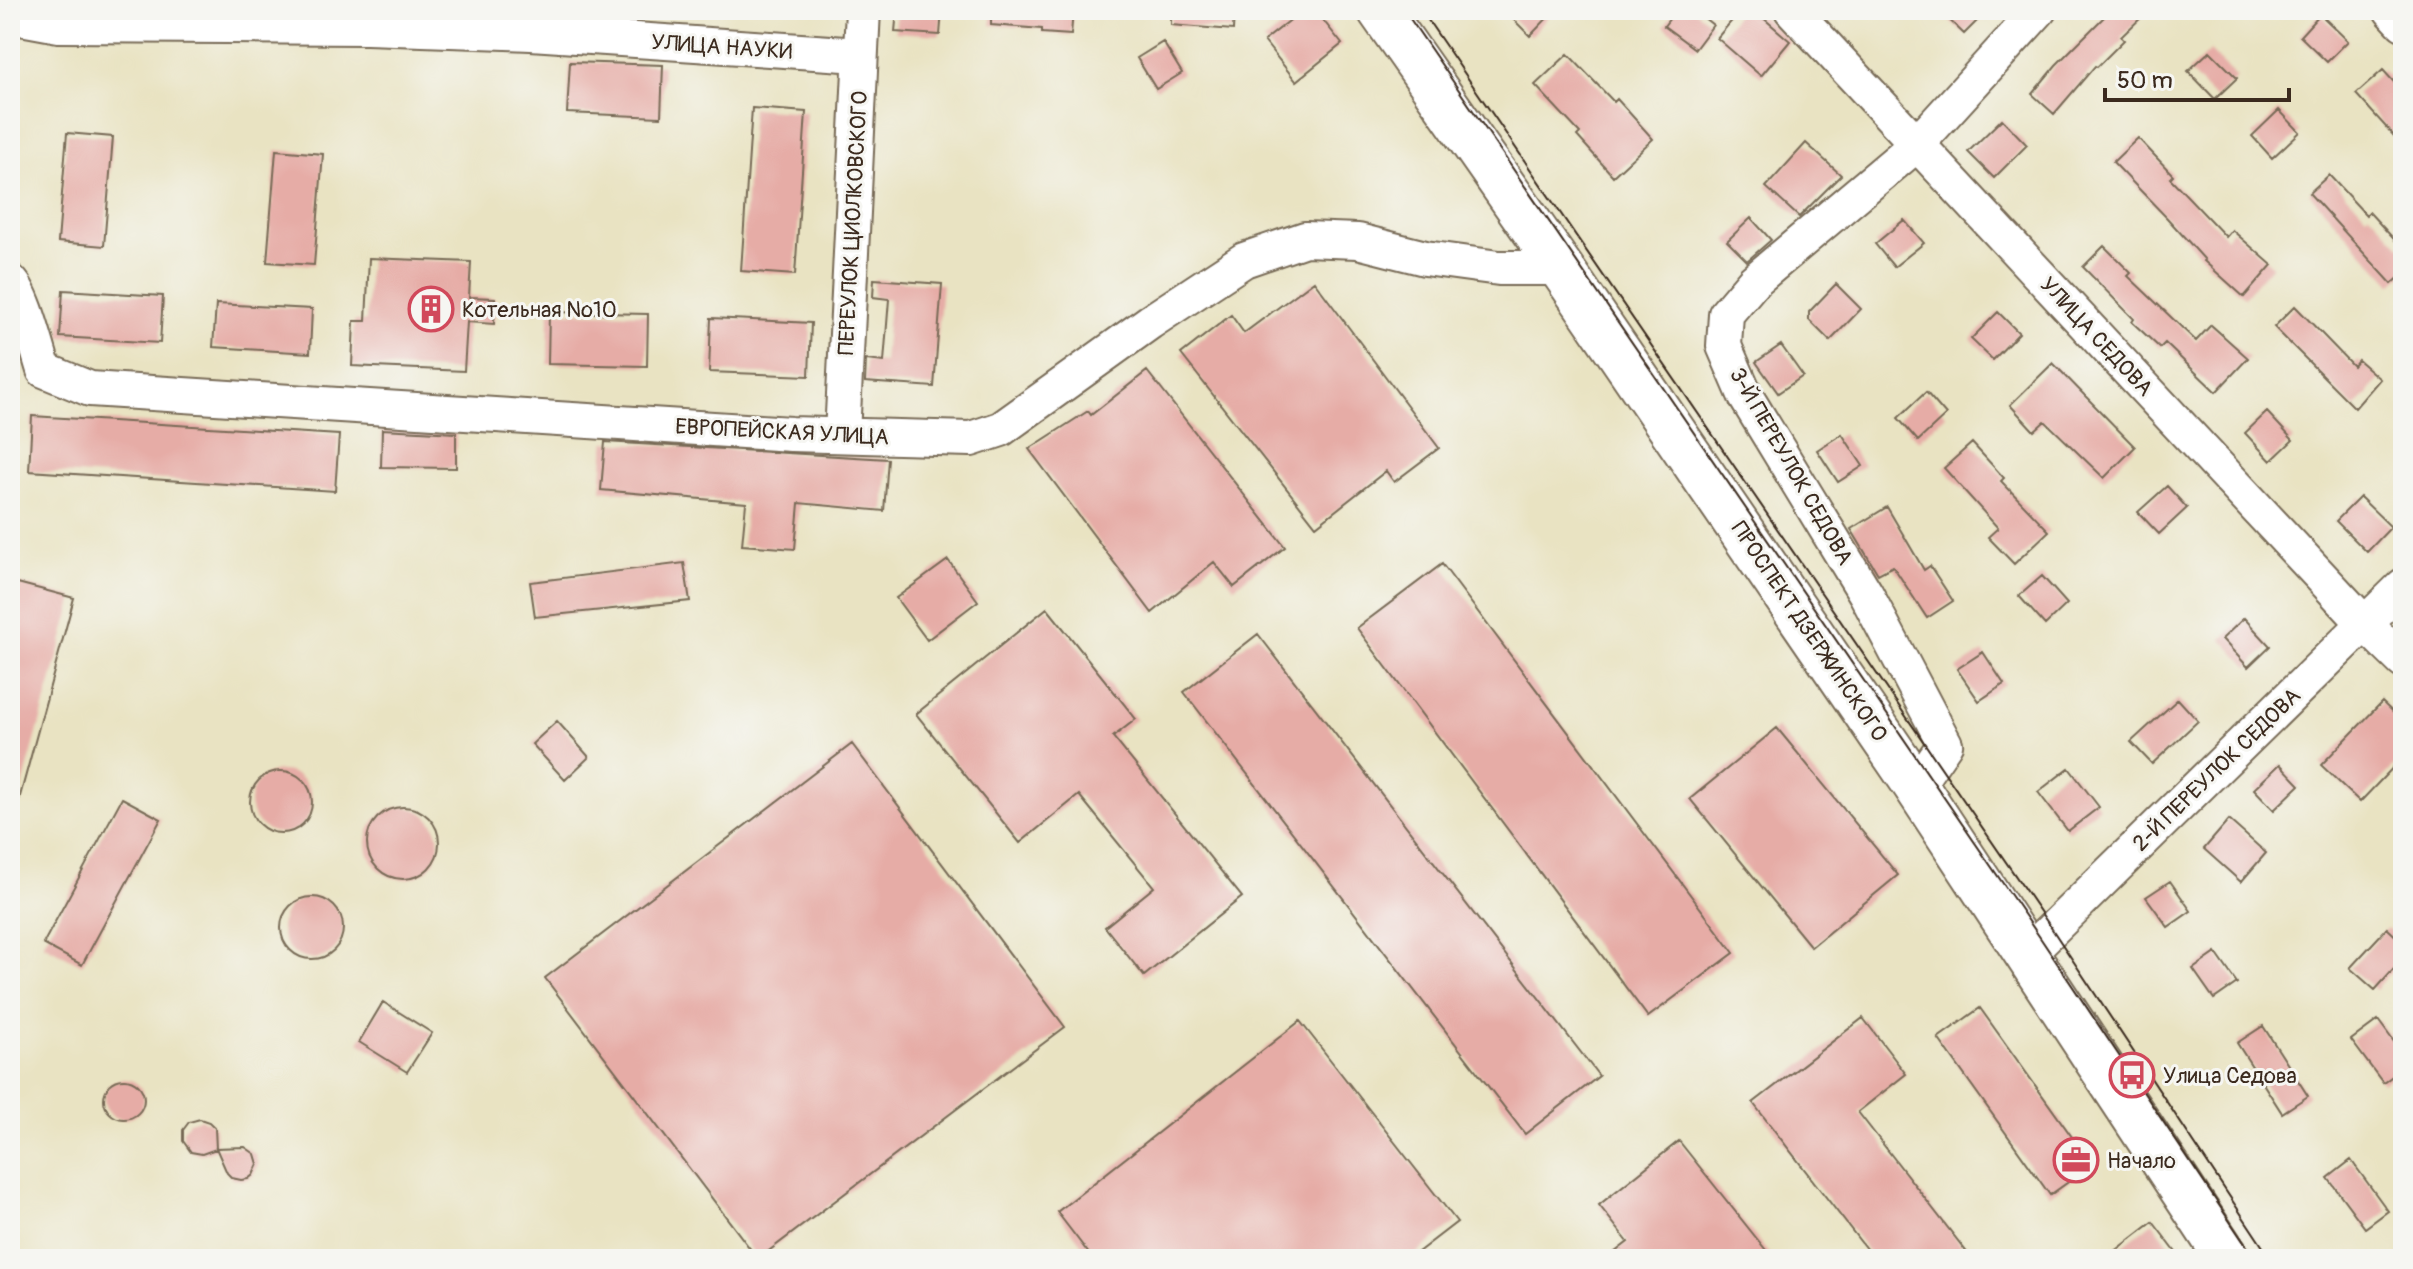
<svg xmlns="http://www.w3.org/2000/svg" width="2413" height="1269" font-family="Pangolin,sans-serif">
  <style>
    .building { fill: #e6aca6 }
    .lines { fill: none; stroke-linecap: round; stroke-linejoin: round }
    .minor-casing { stroke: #786b57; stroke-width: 38 }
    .major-casing { stroke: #786b57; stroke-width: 48 }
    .minor { stroke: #fff; stroke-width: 34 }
    .major { stroke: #fff; stroke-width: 44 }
    .tram { stroke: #3b2a1e; stroke-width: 2 }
    .labels { text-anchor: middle; stroke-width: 6; stroke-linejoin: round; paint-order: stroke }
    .street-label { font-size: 22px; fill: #3b2a1e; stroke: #f6f6f2 }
    .poi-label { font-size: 22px; fill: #3b2a1e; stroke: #f6f6f2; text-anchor: start }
  </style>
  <rect width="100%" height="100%" fill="#f6f6f2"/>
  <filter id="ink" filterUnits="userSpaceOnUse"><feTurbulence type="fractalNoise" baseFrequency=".0125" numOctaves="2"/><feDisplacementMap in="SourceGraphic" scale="16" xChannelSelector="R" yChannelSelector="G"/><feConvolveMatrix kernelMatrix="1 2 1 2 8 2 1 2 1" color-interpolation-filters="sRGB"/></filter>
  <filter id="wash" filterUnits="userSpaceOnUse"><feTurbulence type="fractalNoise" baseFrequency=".006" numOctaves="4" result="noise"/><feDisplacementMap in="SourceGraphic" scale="32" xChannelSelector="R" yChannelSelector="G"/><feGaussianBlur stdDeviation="1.8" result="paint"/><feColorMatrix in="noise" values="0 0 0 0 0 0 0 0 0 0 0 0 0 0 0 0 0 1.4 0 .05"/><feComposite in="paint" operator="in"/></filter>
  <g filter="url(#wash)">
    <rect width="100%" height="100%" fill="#e9e3c2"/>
    <g id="blocks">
      <!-- building -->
      <path class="building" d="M897,10H942L940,35L895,32Z
        M991,10H1073L1071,35L1042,33V29L991,25Z
        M1171,10H1234L1233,30L1171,25Z
        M1303,10H1315L1342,44L1296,81L1264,41Z
        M1504,10H1555L1530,36Z
        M1676,10H1694L1713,25L1695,49L1664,26Z
        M1741,10H1754L1790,41L1761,76L1717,38Z
        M1939,10H1988L1964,34Z
        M2111,10H2149L2121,37L2124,40L2097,67L2095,66L2054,114L2032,94L2056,65Z
        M2320,14L2348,41L2327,62L2300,36Z
        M1163,42L1182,73L1156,89L1137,58Z
        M2210,51L2237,78L2215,99L2188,71Z
        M1568,54L1614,102L1617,99L1653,139L1613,176L1577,136L1580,133L1535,85Z
        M570,62L663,65L661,117L567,113Z
        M2383,70L2403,92V146L2356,94Z
        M752,108L806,112L795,275L741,271Z
        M2279,110L2300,132L2272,158L2252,136Z
        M2002,119L2027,145L1994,178L1968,152Z
        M67,133L113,137L104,246L58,242Z
        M2138,138L2173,175L2170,178L2226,237L2232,230L2272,265L2244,297L2204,261L2205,260L2167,218L2113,162Z
        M1806,143L1841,175L1799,217L1766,187Z
        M276,150L323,154L314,265L267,262Z
        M2329,175L2366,215L2369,212L2403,249V274L2392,284L2309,193Z
        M1751,218L1771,240L1747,261L1727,241Z
        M1904,220L1924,243L1894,267L1875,244Z
        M2104,246L2131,273L2128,276L2196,341L2211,325L2248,358L2216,392L2165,343L2160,348L2132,322L2134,319L2083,267Z
        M369,258L471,262L469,297L495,298L494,324L467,322L464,371L352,366L354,321H366Z
        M874,279L942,284L934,387L865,382L866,360L884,362L889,299L873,297Z
        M1314,281L1439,448L1394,482L1386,471L1316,526L1181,354L1231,315L1244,333Z
        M1836,284L1861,309L1830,341L1809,320V312Z
        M63,290L163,296L160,343L60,337Z
        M216,304L312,309L310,353L213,347Z
        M2295,306L2353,366L2358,360L2380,379L2355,408L2274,327Z
        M549,312L648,314L647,366L548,364Z
        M1998,312L2019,333L1993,360L1971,339Z
        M711,318L811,323L809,376L709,372Z
        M1781,345L1803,376L1778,393L1756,362Z
        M2053,363L2135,447L2104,478L2045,421L2034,431L2010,405Z
        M1147,371L1285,547L1234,587L1214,562L1152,613L1029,449L1088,411L1091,415Z
        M1926,392L1946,415L1918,441L1898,418Z
        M2267,412L2293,440L2271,461L2245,433Z
        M32,416L339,435L335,491L29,471Z
        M382,429L456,433V468L381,467Z
        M1842,434L1863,466L1838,482L1817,450Z
        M605,442L888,459L884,511L799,503L795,549L742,545L746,503L601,490Z
        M1972,443L2004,478L2001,481L2049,531L2014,564L1988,537L1998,528L1944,468Z
        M2167,486L2187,508L2159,534L2138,512Z
        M2360,497L2391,527L2367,552L2336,521Z
        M1887,507L1924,570L1930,566L1953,601L1927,618L1893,566L1878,574L1851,529Z
        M948,560L978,601L927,640L896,598Z
        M684,563L690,601L535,617L530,582Z
        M1442,564L1734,953L1648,1017L1357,628Z
        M2042,576L2067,604L2045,625L2019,596Z
        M10,581L74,598L16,811L10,810Z
        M1047,608L1136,719L1113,737L1242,897L1144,976L1105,927L1154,887L1079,795L1020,843L916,714Z
        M2244,618L2270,646L2248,667L2222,639Z
        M1258,634L1599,1076L1525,1134L1184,692Z
        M1983,652L2004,684L1979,701L1957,669Z
        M2178,699L2198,721L2152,764L2131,742Z
        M2382,702L2403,722V757L2360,802L2321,765Z
        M557,721L589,757L565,780L532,744Z
        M1777,728L1898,875L1811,947L1690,799Z
        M852,744L1065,1027L758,1259L545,978Z
        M2280,764L2300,785L2274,810L2254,789Z
        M2069,768L2099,807L2068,831L2038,792Z
        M250 802a31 31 0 1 1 62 0a31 31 0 1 1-62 0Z
        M122,798L161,819L82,965L43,944Z
        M367 843a36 36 0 1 1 72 0a36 36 0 1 1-72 0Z
        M2229,820L2266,853L2241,882L2204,849Z
        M2170,881L2191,911L2168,927L2146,897Z
        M281 928a31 31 0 1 1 62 0a31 31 0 1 1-62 0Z
        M2387,928L2403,943V959L2375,990L2350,968Z
        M2216,953L2237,983L2214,999L2193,969Z
        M383,1002L432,1033L407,1072L359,1042Z
        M1980,1008L2092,1165L2050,1195L1938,1038Z
        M1863,1018L1906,1074L1858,1112L1972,1259H1874L1753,1103Z
        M2378,1020L2403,1054V1068L2383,1083L2351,1040Z
        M1300,1021L1457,1222L1409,1259H1093L1057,1212Z
        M2263,1026L2308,1096L2282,1113L2237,1043Z
        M104 1099a20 20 0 1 1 40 0a20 20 0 1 1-40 0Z
        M200,1119L209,1122L215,1128L216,1149L202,1154L191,1152L183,1141V1130L189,1122Z
        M1679,1141L1773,1259H1606L1628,1242L1599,1205Z
        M245,1147L255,1154L258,1164L253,1175L248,1179L241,1180L232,1178L227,1173L216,1148Z
        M2351,1160L2388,1211L2365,1228L2328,1178Z
        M2153,1222L2181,1259H2105Z"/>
    </g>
  </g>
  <g filter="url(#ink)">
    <use href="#blocks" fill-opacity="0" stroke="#786b57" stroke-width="2"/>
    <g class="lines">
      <!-- minor casing -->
      <g class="minor-casing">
        <path id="minor" d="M1792,10L2365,624L2403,661
          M2391,10L2403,23
          M10,16L59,25L367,27L531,33L860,55
          M10,281C23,290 38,352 44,370L90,389L791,434L971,439L1001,429L1150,322L1244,260L1305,239L1358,241L1425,258L1499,268H1561
          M842,435L863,10
          M1914,783L1925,773L1945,744L1866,594L1746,397L1724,346L1726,314L1754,281L1917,144L2039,10
          M2028,953L2403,586"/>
      </g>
      <!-- major casing -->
      <g class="major-casing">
        <path id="major" d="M1380,10L1561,268L1914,783L2228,1259"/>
      </g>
      <!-- minor -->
      <use href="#minor" class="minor"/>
      <!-- major -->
      <use href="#major" class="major"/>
      <!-- tram -->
      <path class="tram" d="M1404,10L2041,939L2255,1259
        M1421,10L2052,929L2271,1259"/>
    </g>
  </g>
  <!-- icons -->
  <defs>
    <g id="building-ring" transform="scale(2.3)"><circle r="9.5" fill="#f6f6f2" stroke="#d1495b" stroke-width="1.5"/><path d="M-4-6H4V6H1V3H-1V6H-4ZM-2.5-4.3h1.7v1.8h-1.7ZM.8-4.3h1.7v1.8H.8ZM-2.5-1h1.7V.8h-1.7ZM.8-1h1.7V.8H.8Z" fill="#d1495b"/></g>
    <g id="bus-ring" transform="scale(2.3)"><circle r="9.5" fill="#f6f6f2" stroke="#d1495b" stroke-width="1.5"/><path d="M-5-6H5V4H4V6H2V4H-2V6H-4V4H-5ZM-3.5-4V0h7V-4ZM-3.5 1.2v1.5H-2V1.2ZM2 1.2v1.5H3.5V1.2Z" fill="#d1495b"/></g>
    <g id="office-ring" transform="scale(2.3)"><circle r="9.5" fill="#f6f6f2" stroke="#d1495b" stroke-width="1.5"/><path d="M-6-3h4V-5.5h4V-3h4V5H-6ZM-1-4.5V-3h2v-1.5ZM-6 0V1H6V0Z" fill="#d1495b"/></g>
  </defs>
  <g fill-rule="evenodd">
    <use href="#building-ring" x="431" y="309"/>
    <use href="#bus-ring" x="2132" y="1075"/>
    <use href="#office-ring" x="2076" y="1160"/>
  </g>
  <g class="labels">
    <!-- street labels -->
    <g class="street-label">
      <text transform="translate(722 46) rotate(4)" y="8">УЛИЦА НАУКИ</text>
      <text transform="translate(852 223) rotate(-87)" y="8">ПЕРЕУЛОК ЦИОЛКОВСКОГО</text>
      <text transform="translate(2097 336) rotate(47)" y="8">УЛИЦА СЕДОВА</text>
      <text transform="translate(782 431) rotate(3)" y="8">ЕВРОПЕЙСКАЯ УЛИЦА</text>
      <text transform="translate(1792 466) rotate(60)" y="8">3-Й ПЕРЕУЛОК СЕДОВА</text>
      <text transform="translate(1810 631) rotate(56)" y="8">ПРОСПЕКТ ДЗЕРЖИНСКОГО</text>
      <text transform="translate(2216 769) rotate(-44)" y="8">2-Й ПЕРЕУЛОК СЕДОВА</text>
    </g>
    <!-- poi labels -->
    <g class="poi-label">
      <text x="462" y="317">Котельная №10</text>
      <text x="2163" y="1083">Улица Седова</text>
      <text x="2107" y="1168">Начало</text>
    </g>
  </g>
  <!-- margin -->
  <rect width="2413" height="1269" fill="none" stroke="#f6f6f2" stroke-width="40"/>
  <!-- scale -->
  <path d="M2105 88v12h184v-12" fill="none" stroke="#3b2a1e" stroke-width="4"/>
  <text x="2117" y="88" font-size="24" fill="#3b2a1e" stroke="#f6f6f2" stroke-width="6" paint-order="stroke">50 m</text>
</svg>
